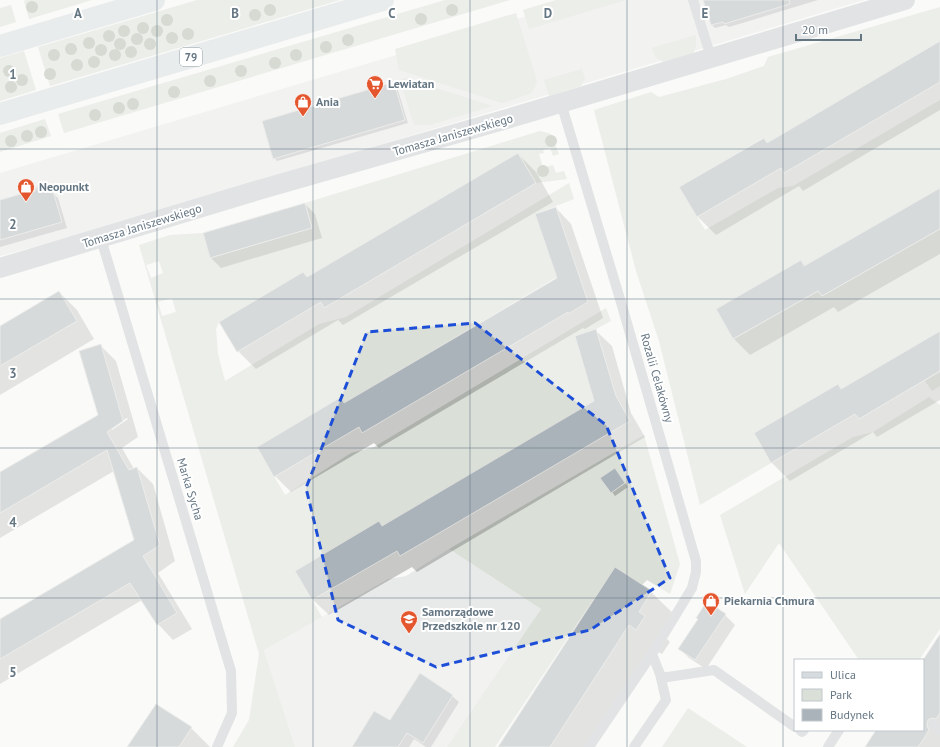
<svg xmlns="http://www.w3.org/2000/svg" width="940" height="747" font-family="'PT Sans',sans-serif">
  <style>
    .built { fill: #e8e9e9 }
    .green { fill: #dadfd7; fill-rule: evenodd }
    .shadow { fill: #0003; fill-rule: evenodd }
    .building { fill: #aab3b9; stroke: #dcdcda }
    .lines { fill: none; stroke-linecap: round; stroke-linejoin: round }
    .service { stroke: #c3c8cc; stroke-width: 10 }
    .minor { stroke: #c3c8cc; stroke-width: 20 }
    .primary { stroke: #d6dbdf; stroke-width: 22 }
    .tree { fill: #aab4a7 }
    .marked { fill: none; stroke: #1d4ed8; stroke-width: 3; stroke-dasharray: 8 5; stroke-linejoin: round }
    .grid { fill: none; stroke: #657683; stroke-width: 1; stroke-opacity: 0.55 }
    .labels { text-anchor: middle; stroke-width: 4; stroke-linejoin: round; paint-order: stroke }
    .shield { fill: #fff; stroke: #939fa8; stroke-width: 1 }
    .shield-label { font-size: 11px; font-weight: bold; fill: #657683 }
    .poi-label { font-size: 12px; font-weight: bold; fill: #657683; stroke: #fff; text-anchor: start }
    .street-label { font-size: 12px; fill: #657683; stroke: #fff }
    .grid-label { font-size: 13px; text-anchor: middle; font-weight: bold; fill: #657683; stroke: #fff; stroke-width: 4; stroke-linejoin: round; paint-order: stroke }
  </style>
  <rect width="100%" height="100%" fill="#fafaf8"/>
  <!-- built -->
  <path class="built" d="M581,0H864L79,235L0,256V173Z
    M449,549L541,609L449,747H295L264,650L388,579L406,576Z"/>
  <!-- green -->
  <path class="green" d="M26,0H92L29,19L24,1Z
    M197,0H340L50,86L38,47Z
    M445,0H510L64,133L58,114Z
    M556,0H626L529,29L523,10Z
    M11,5L16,22L0,27V8Z
    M940,7V41L767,143L763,138L679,187L705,230L778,188L793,186L940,100V188L804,266L801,261L716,309L734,339L818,291L822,296L940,229V331L841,389L838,384L754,433L771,463L700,505L659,341L636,271L594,110L651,92L659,97L726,79L764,66L768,57Z
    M516,13L537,81L534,89L530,94L502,103L399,70L395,49Z
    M696,35C696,41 697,50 692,54L663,62L656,58L652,48Z
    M24,51L36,90L0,101V58Z
    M582,69L585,79L581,86L549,96L544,80Z
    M405,78L492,106L430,125H414L400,80Z
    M45,119L51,136L0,152V133Z
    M540,131L551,134L559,154L553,156L550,148L543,150L544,153L539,154L543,168L553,165L556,173L564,171L567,179L536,183L518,153L307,277L303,272L219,322L216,329L218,354L225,381L319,324L346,317L569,183L574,199L535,214L559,284L555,278L344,403L341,397L257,447L285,495L351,453L374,447L606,308L611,321L596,329L575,336L595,405L382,526L379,521L295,571L322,617L264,650L295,747H233L249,720L259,654L139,245L170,235L203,233L211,258L312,228L305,203ZM159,261L163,273L151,278L146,265ZM172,298L176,312L162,316L158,302Z
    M940,372V386L932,391L925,381Z
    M929,397L940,405V629L919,660H859L779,543L745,594L720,515L853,437L873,432Z
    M644,435L680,564L670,594L647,580L642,585L615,567L495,747H447L541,609L449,549Z
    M688,708L747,747H662Z"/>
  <!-- shadow -->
  <path class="shadow" d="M704,0H818L729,27L726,25L715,28L712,25Z
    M940,42V110L803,191L799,186L716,235L698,217L763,139L768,143Z
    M394,84L397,87L408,123L277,161L274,158Z
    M518,154L536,172L553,202L343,325L338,320L256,369L238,351L303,273L308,278Z
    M940,190V254L838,312L834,307L750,355L734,339L718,309L801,262L806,266Z
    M52,192L58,198L67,228L0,247V201L34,193Z
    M305,204L315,214L322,238L221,268L211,258L204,234Z
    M556,208L571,224L603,318L585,329L583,328L379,448L374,443L291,492L275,476L341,399L345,403L558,278Z
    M59,292L77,310L94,339L0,395V327Z
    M596,331L612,346L631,413L645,437L417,572L412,567L329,615L313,600L296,571L379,522L383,527L595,402Z
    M940,332V400L877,437L873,432L790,481L772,463L755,434L838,385L842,390Z
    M100,345L116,361L138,437L122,448L134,469L137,468L153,484L175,561L158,573L192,629L173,640L158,624L142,600L0,684V620L135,540L114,471L0,538V474L99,415ZM127,418L128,419L112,430V427Z
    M618,473L628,487L615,496L612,492Z
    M615,569L651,592L677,617L664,636L670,642L662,654L655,650L591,747H499Z
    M707,603L725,615L735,625L706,669L689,658L679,648L699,619Z
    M940,635V747H866L878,730H923V661Z
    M452,696L459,702L431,747H426L414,739L409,747H353L390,721Z
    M191,728L210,747H129Z"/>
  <!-- building -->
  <path class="building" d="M703,0H789L790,4L724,24L723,22L711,25Z
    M940,41V82L784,173L781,168L697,217L679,187L764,138L767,143Z
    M394,82L405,120L273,159L262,121Z
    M518,153L536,183L324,308L321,302L237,352L219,322L303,272L307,277Z
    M39,183L53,191L62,222L0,240V200L24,193L27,188L34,192Z
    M940,188V229L822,296L818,291L733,339L716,309L801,260L804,266Z
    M305,203L312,228L210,258L203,233Z
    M556,207L588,302L568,314V312L362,433L359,427L274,477L257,447L341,397L344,403L557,278L535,214Z
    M59,291L77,321L0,366V326Z
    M596,329L616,396L630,421L400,556L397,551L312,600L295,571L379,521L382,526L594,401L575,336Z
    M940,331V371L859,419L855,414L771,463L754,433L838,384L841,389Z
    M101,344L123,421L107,432L129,470L137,467L160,545L143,556L177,613L157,625L130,583L0,659V619L134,540L107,450L0,513V472L98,415L79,351Z
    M615,468L625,483L611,493L600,478Z
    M615,567L652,591L639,612L645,616L636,630L629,625L550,747H498Z
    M707,601L726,614L695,660L678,649L698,619L696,618Z
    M940,634V713L936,719L931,718L928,720L927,726L929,730L923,740L918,747H865L876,730H923V660Z
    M420,673L453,695L423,743L407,733L398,747H352L374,711L390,720Z
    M156,704L192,727L179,747H127Z"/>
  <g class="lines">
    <!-- service -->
    <path class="service" d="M693,0L711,57
      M561,103L620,299L696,561V572L692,588L652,654L589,747
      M101,239L231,671L232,713L217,747
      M661,678L714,670L795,727
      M933,724L940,730
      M800,730L802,732L804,730
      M634,747L666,700L660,674L652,654
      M828,747L839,730"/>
    <!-- minor -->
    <path class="minor" d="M0,268L255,191L507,119L905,0"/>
    <!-- primary -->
    <path class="primary" d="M0,46L154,0
      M0,114L383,0"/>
  </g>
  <!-- trees -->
  <g class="tree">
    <circle cx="32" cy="7" r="6"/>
    <circle cx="270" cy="10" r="6"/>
    <circle cx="452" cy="10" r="6"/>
    <circle cx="255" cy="15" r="6"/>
    <circle cx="421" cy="19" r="6"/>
    <circle cx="167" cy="20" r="6"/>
    <circle cx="143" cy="28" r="6"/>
    <circle cx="124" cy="31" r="6"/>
    <circle cx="157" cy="31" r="6"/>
    <circle cx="188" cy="34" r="6"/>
    <circle cx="109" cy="36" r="6"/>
    <circle cx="172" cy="38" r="6"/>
    <circle cx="137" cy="39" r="6"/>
    <circle cx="348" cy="40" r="6"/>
    <circle cx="89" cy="43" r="6"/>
    <circle cx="120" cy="44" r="6"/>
    <circle cx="150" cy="44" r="6"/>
    <circle cx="326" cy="47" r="6"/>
    <circle cx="71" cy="49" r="6"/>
    <circle cx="101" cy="50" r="6"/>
    <circle cx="131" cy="52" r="6"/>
    <circle cx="54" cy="55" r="6"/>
    <circle cx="115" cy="55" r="6"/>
    <circle cx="296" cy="55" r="6"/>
    <circle cx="94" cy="62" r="6"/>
    <circle cx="275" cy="63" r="6"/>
    <circle cx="77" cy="65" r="6"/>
    <circle cx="9" cy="71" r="6"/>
    <circle cx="241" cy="71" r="6"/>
    <circle cx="50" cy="74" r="6"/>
    <circle cx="22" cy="80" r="6"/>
    <circle cx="210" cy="81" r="6"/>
    <circle cx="11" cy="87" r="6"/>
    <circle cx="174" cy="92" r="6"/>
    <circle cx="133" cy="104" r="6"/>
    <circle cx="119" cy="108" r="6"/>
    <circle cx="95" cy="115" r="6"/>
    <circle cx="41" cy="132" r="6"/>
    <circle cx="27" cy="136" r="6"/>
    <circle cx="11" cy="141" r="6"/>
    <circle cx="551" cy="141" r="6"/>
    <circle cx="543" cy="171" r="6"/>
  </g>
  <!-- marked area -->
  <path d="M0 0H940V747H0ZM475,323L606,425L670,578L590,630L436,667L338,620L306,488L367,332Z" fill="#fafaf8" fill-opacity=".55" fill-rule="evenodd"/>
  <path class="marked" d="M475,323L606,425L670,578L590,630L436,667L338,620L306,488L367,332Z"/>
  <!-- grid -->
  <path class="grid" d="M157,0V747M313,0V747M470,0V747M627,0V747M783,0V747M0,149H940M0,299H940M0,448H940M0,598H940"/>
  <!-- icons -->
  <defs>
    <g id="supermarket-pin" transform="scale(0.9)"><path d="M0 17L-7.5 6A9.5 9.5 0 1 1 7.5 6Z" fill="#e4572e" stroke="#fff"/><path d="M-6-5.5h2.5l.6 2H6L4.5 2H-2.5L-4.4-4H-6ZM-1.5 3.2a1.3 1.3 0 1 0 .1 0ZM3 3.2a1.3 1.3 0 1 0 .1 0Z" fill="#fff"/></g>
    <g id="shop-pin" transform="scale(0.9)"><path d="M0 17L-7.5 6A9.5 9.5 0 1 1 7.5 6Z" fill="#e4572e" stroke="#fff"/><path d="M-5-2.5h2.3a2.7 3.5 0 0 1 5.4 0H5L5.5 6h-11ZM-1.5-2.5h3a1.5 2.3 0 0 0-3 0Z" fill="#fff"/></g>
    <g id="school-pin" transform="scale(0.9)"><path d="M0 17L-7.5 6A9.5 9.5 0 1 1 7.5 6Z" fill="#e4572e" stroke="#fff"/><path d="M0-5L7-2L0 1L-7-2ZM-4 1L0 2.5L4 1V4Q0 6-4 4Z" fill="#fff"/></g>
  </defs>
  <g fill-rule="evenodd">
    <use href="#supermarket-pin" x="375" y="84"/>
    <use href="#shop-pin" x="303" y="102"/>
    <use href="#shop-pin" x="26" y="187"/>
    <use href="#shop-pin" x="711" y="601"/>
    <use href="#school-pin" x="409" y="619"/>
  </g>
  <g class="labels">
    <!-- shield labels -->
    <rect class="shield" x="180" y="48" width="22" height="18" rx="3"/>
    <g class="shield-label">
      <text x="191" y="61">79</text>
    </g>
    <!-- poi labels -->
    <g class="poi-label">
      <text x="388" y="88">Lewiatan</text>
      <text x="316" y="106">Ania</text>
      <text x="39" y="191">Neopunkt</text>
      <text x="724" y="605">Piekarnia Chmura</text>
      <text x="422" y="616">Samorządowe<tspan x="422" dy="14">Przedszkole nr 120</tspan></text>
    </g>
    <!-- street labels -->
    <g class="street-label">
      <text transform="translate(453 135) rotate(-16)" y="4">Tomasza Janiszewskiego</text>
      <text transform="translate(142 226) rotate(-17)" y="4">Tomasza Janiszewskiego</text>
      <text transform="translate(657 378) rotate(74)" y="4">Rozalii Celakówny</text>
      <text transform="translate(190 489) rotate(73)" y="4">Marka Sycha</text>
    </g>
  </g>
  <g class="grid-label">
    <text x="78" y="18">A</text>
    <text x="235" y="18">B</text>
    <text x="392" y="18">C</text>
    <text x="548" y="18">D</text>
    <text x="705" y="18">E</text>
    <text x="13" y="79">1</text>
    <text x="13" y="229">2</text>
    <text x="13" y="378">3</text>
    <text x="13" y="527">4</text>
    <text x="13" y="677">5</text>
  </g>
  <!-- legend -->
  <rect x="794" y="659" width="130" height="72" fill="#ffffff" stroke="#c1c8cd"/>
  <rect x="802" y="672" width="20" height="6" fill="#d6dbdf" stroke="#c1c8cd"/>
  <text x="830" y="679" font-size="12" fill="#657683">Ulica</text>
  <rect x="802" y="689" width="20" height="12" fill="#dadfd7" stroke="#c1c8cd"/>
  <text x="830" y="699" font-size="12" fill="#657683">Park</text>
  <rect x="802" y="709" width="20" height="12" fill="#aab3b9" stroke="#c1c8cd"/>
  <text x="830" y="719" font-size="12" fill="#657683">Budynek</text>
  <!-- scale -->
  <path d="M796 34v6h65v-6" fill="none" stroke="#657683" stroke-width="2"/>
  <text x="802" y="34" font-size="12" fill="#657683" stroke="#ffffff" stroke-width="3" paint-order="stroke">20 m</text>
</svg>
